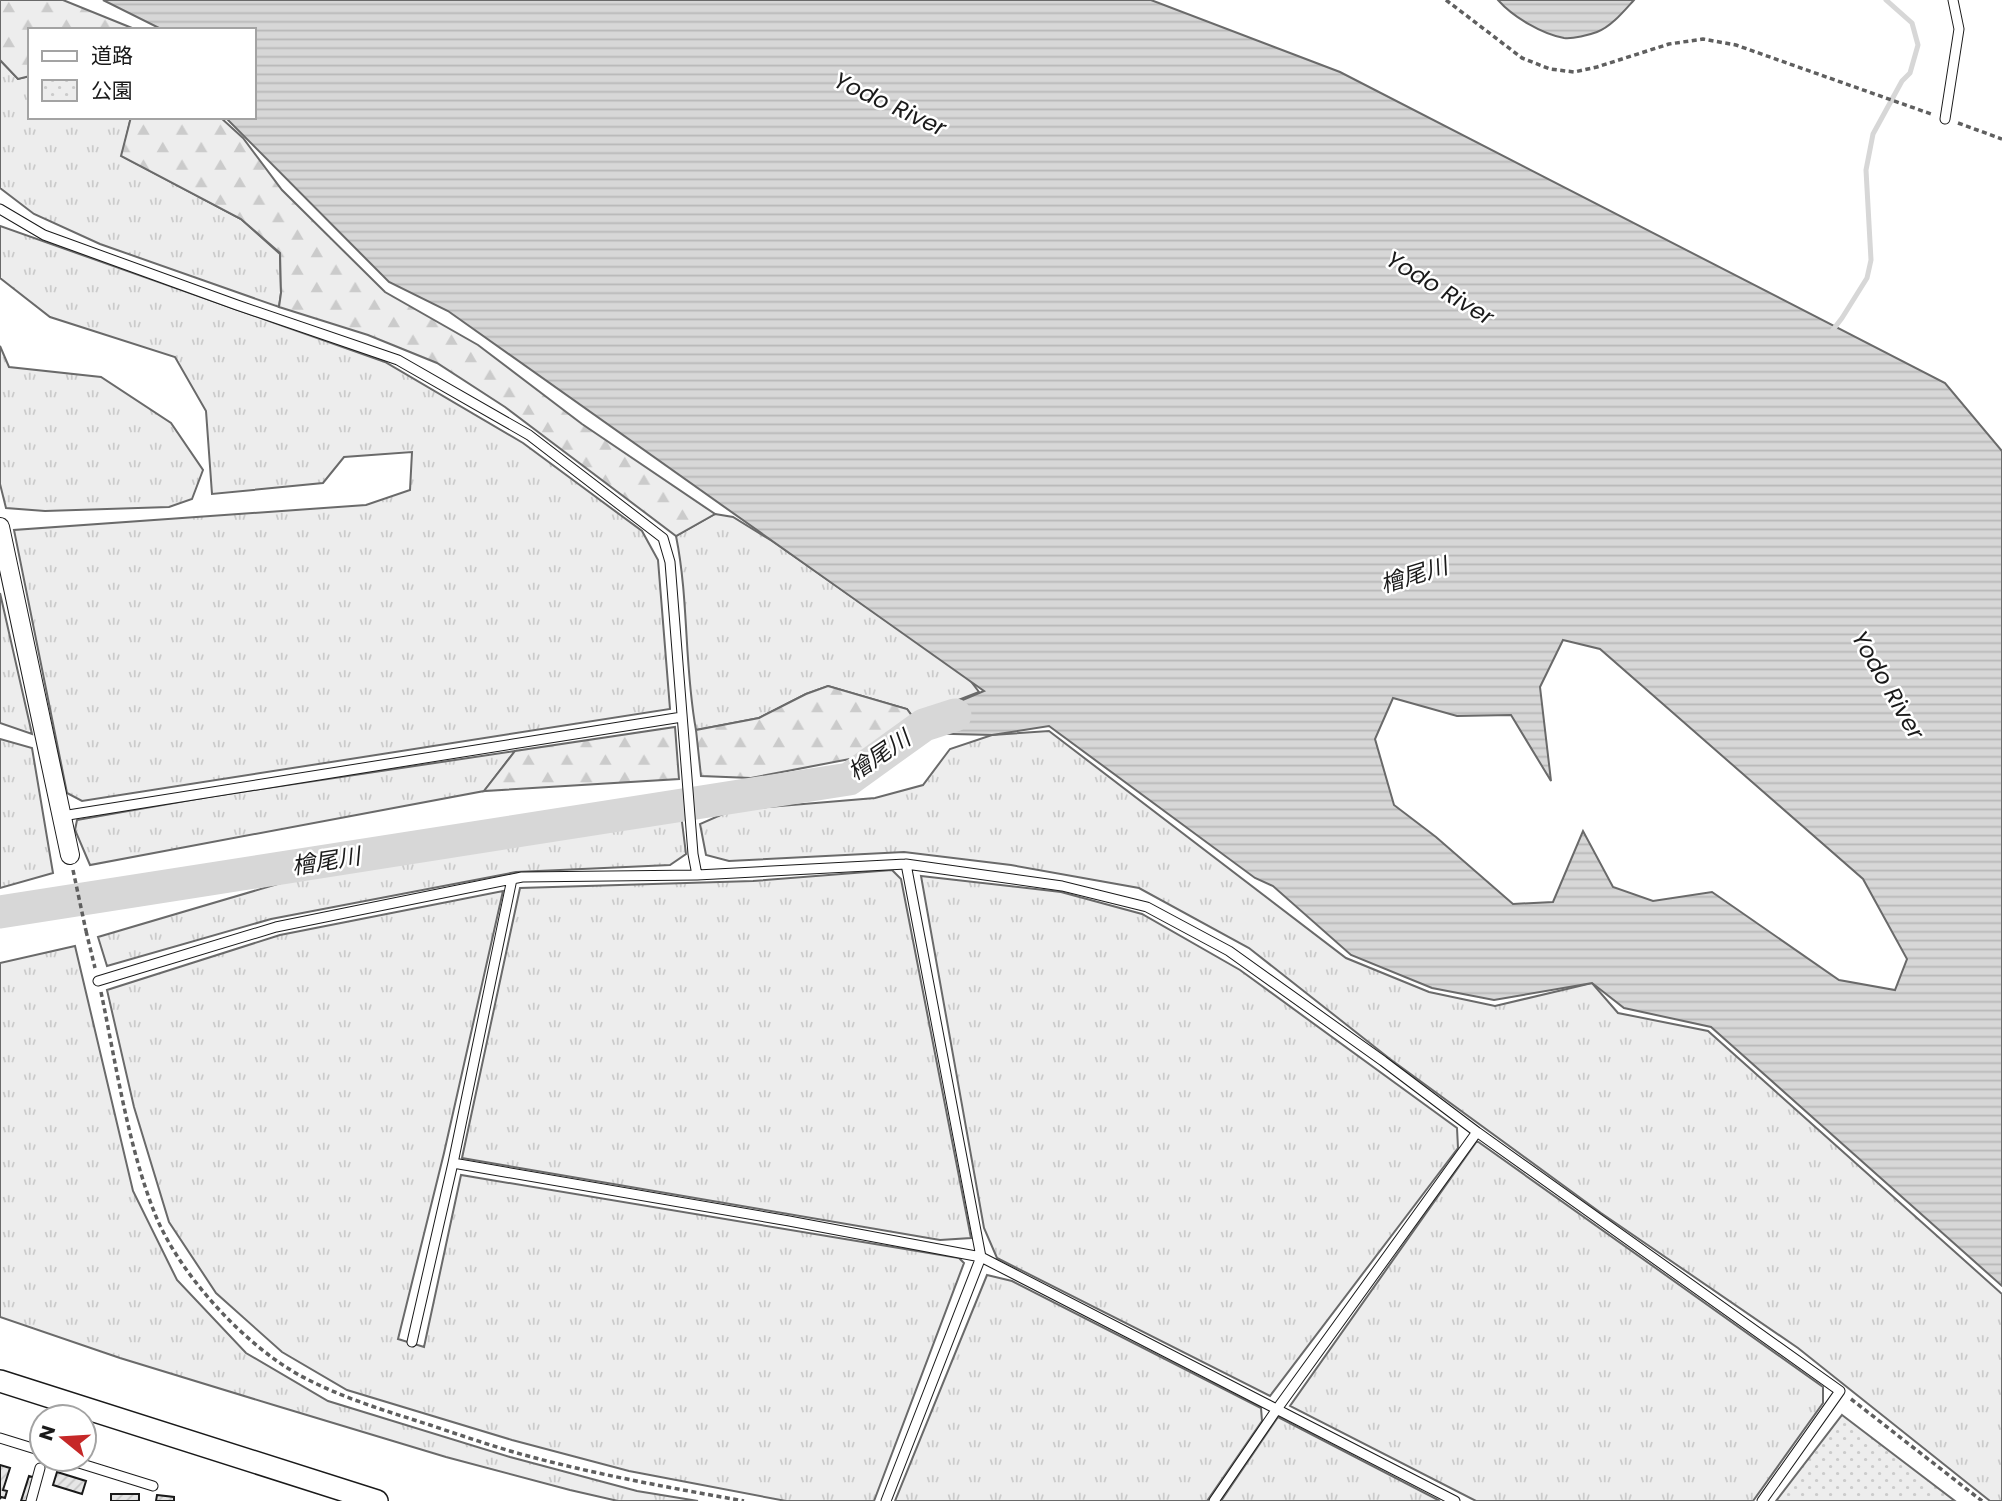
<svg xmlns="http://www.w3.org/2000/svg" width="2002" height="1501" font-family="Poppins,'Noto Sans JP',sans-serif">
  <style>
    .grass { fill: url(#grass-tufts); stroke: #6a6a6a; stroke-width: 2 }
    .forest { fill: url(#forest-firs); stroke: #6a6a6a; stroke-width: 2 }
    .park { fill: url(#park-dots); stroke: #6a6a6a; stroke-width: 2 }
    .water { fill: url(#water-rules); stroke: #6a6a6a; stroke-width: 2; fill-rule: evenodd }
    .lines { fill: none; stroke-linecap: round; stroke-linejoin: round }
    .stream { stroke: #d7d7d7; stroke-width: 5 }
    .river { stroke: #d7d7d7; stroke-width: 33 }
    .building { fill: url(#building-hatch); stroke: #1a1a1a; stroke-width: 2 }
    .service-casing { stroke: #1a1a1a; stroke-width: 11 }
    .minor-casing { stroke: #1a1a1a; stroke-width: 20 }
    .tertiary-casing { stroke: #1a1a1a; stroke-width: 24 }
    .path { stroke: #5f5f5f; stroke-width: 3.5; stroke-dasharray: 5 3.5; stroke-linecap: butt }
    .service { stroke: #fff; stroke-width: 9 }
    .minor { stroke: #fff; stroke-width: 18 }
    .tertiary { stroke: #fff; stroke-width: 21 }
    .labels { text-anchor: middle; stroke-width: 5; stroke-linejoin: round; paint-order: stroke }
    .water-label { font-size: 23px; font-style: italic; fill: #1a1a1a; stroke: #fff }
  </style>
  <defs>
    <pattern id="grass-tufts" width="24" height="20" patternUnits="userSpaceOnUse" patternTransform="scale(1.75)"><rect width="24" height="20" fill="#ededed"/><path d="M3 7l-1-3M5 7V3M7 7l1-3M15 17l-1-3M17 17v-4M19 17l1-3" fill="none" stroke="#cbcbcb"/></pattern>
    <pattern id="forest-firs" width="22" height="20" patternUnits="userSpaceOnUse" patternTransform="scale(1.75)"><rect width="22" height="20" fill="#ededed"/><path d="M5 1l3.5 6h-7zM16 11l3.5 6h-7z" fill="#cbcbcb"/></pattern>
    <pattern id="park-dots" width="8" height="8" patternUnits="userSpaceOnUse" patternTransform="scale(1.75)"><rect width="8" height="8" fill="#ededed"/><path d="M2 2h.1M6 6h.1" fill="none" stroke="#cbcbcb" stroke-width="1.8" stroke-linecap="round"/></pattern>
    <pattern id="water-rules" width="6" height="5" patternUnits="userSpaceOnUse" patternTransform="scale(1.75)"><rect width="6" height="5" fill="#d7d7d7"/><path d="M0 2.5h6" fill="none" stroke="#b8b8b8"/></pattern>
    <pattern id="building-hatch" width="6" height="6" patternUnits="userSpaceOnUse" patternTransform="scale(1.75)"><rect width="6" height="6" fill="#e6e6e6"/><path d="M-1 1l2-2M0 6l6-6M5 7l2-2" fill="none" stroke="#c5c5c5"/></pattern>
  </defs>
  <rect width="100%" height="100%" fill="#fff"/>
  <!-- grass -->
  <path class="grass" d="M0,60L18,79L30,76V117H131L122,156L241,219L280,254L281,293L279,307L100,244L34,214L0,188Z
    M0,226L385,362L523,443L642,531L658,560L670,709L82,801L67,793L14,530L366,505L410,490L412,452L344,457L323,483L212,494L206,411L175,357L50,317L0,278Z
    M0,346L9,367L101,377L171,423L203,470L192,499L169,507L45,511L6,508L0,484Z
    M715,514L733,517L772,541L922,646L966,675L979,692L925,713L915,720L907,709L828,686L806,694L759,718L696,730C684,666 689,600 676,536Z
    M0,593L32,734L0,723Z
    M1049,731L1346,958L1429,992L1495,1006L1592,983L1618,1013L1708,1031L2002,1294V1501H1990L1798,1348L1601,1213L1390,1059L1249,948L1139,888L1011,865L904,852L729,861L706,855L700,824L732,810L875,798L923,785L950,749L992,735Z
    M0,739L32,748L53,873L0,888Z
    M515,751L484,791L90,865L75,830L77,820L208,797Z
    M681,814L686,854L670,865L516,872L271,919L107,966L98,937L308,875L546,834Z
    M892,870L901,879L971,1238L940,1240L462,1158L520,888L753,881Z
    M921,876L1061,892L1142,914L1240,970L1457,1128L1458,1148L1270,1396L997,1258L984,1228Z
    M503,891L444,1153L398,1339L424,1347L461,1175L959,1258L964,1263L874,1501H786L629,1471L512,1440L347,1390L282,1352L216,1293L169,1222L134,1107L107,990L280,935Z
    M75,946L133,1191L177,1280L246,1353L328,1401L510,1457L637,1491L698,1501H618L570,1490L446,1457L277,1406L120,1358L0,1317V963Z
    M1477,1141L1823,1387V1403L1753,1501H1476L1290,1406Z
    M987,1275L1012,1281L1261,1408L1262,1421L1207,1501H895Z
    M1278,1417L1440,1501H1221Z"/>
  <!-- forest -->
  <path class="forest" d="M0,0H63L137,30H30V76L18,79L0,60Z
    M131,117H220L243,138L282,190L385,292L478,345L582,424L715,514L676,536L505,407L437,363L368,335L279,307L281,293L280,253L241,219L121,156Z
    M828,686L907,709L915,720L855,758L751,778L701,776L696,730L759,718L806,694Z
    M675,727L679,779L484,791L515,751Z"/>
  <!-- park -->
  <path class="park" d="M1842,1415L1955,1501H1776Z"/>
  <!-- water -->
  <path class="water" d="M103,0H1151L1340,72L1945,383L2002,451V1286L1711,1027L1624,1008L1592,983L1494,1000L1432,988L1351,955L1273,886L1255,878L1049,726L992,735L914,733L903,729L915,720L984,691L448,311L389,282L225,117H254V30H163ZM1563,640L1600,649L1863,879L1907,959L1895,990L1839,980L1712,892L1653,901L1613,887L1583,831L1553,902L1513,904L1436,837L1394,805L1375,739L1393,698L1457,716L1511,715L1551,781L1540,687Z
    M1498,0H1634C1624,11 1611,27 1597,32C1589,35 1573,39 1564,38C1542,34 1513,17 1498,0Z"/>
  <g class="lines">
    <!-- stream -->
    <path class="stream" d="M1832,331L1842,318L1867,278L1871,260L1866,170L1873,134L1902,81L1910,73L1918,45L1912,23L1886,0"/>
    <!-- river -->
    <path class="river" d="M0,912L849,779L924,725L955,715"/>
  </g>
  <!-- building -->
  <path class="building" d="M0,1465L10,1468L3,1490L7,1491L5,1498L1,1497L0,1499Z
    M57,1472L86,1481L82,1494L53,1485Z
    M29,1476L36,1478L29,1501H21Z
    M111,1494H139V1501H111Z
    M157,1495L174,1497V1501H156Z"/>
  <g class="lines">
    <!-- service casing -->
    <g class="service-casing">
      <path id="service" d="M1945,119L1959,29L1953,0
        M0,209L44,235L237,305L398,360L529,435L663,538L670,562L693,854L697,875L906,864L1062,886L1147,907L1229,951L1383,1061L1477,1132L1840,1391L1762,1501
        M62,816L682,717
        M98,981L276,927L522,877L697,875
        M453,1163L789,1221L981,1257L1455,1501
        M412,1342L453,1163L512,879
        M0,1438L42,1451
        M66,1459L153,1486
        M31,1501L40,1468
        M886,1501L981,1257L906,864
        M1214,1501L1277,1409L1477,1132"/>
    </g>
    <!-- minor casing -->
    <g class="minor-casing">
      <path id="minor" d="M0,527L70,855"/>
    </g>
    <!-- tertiary casing -->
    <g class="tertiary-casing">
      <path id="tertiary" d="M0,1381L377,1501"/>
    </g>
    <!-- path -->
    <path class="path" d="M1446,0L1522,58L1550,69L1574,72L1597,67L1669,44L1703,39L1736,45L1934,115
      M1958,123L2002,139
      M73,870L86,931
      M86,931L95,968
      M101,992C116,1064 128,1146 155,1214C179,1274 244,1345 301,1376C342,1398 386,1411 430,1425C457,1434 483,1443 510,1451C587,1473 666,1487 744,1501
      M1851,1399L1982,1501"/>
    <!-- service -->
    <use href="#service" class="service"/>
    <!-- minor -->
    <use href="#minor" class="minor"/>
    <!-- tertiary -->
    <use href="#tertiary" class="tertiary"/>
  </g>
  <g class="labels">
    <!-- water labels -->
    <g class="water-label">
      <text transform="translate(890 104) rotate(25)" y="8">Yodo River</text>
      <text transform="translate(1440 288) rotate(31)" y="8">Yodo River</text>
      <text transform="translate(1414 575) rotate(-17)" y="8">檜尾川</text>
      <text transform="translate(1888 685) rotate(60)" y="8">Yodo River</text>
      <text transform="translate(879 755) rotate(-34)" y="8">檜尾川</text>
      <text transform="translate(326 861) rotate(-9)" y="8">檜尾川</text>
    </g>
  </g>
  <!-- legend -->
  <rect x="28" y="28" width="228" height="91" fill="#ffffff" stroke="#a3a3a3" stroke-width="2"/>
  <rect x="42" y="51" width="35" height="10" fill="#ffffff" stroke="#a3a3a3" stroke-width="2"/>
  <text x="91" y="63" font-size="21" fill="#1a1a1a">道路</text>
  <rect x="42" y="80" width="35" height="21" fill="url(#park-dots)" stroke="#a3a3a3" stroke-width="2"/>
  <text x="91" y="98" font-size="21" fill="#1a1a1a">公園</text>
  <!-- north arrow -->
  <g transform="translate(63 1438) rotate(288)"><circle r="33" fill="#ffffff" stroke="#a3a3a3" stroke-width="2"/>
  <path d="M0-5L12 26L0 18L-12 26Z" fill="#c62828"/>
  <text y="-10" font-size="19" font-weight="bold" text-anchor="middle" fill="#1a1a1a">N</text>
  </g>
</svg>
